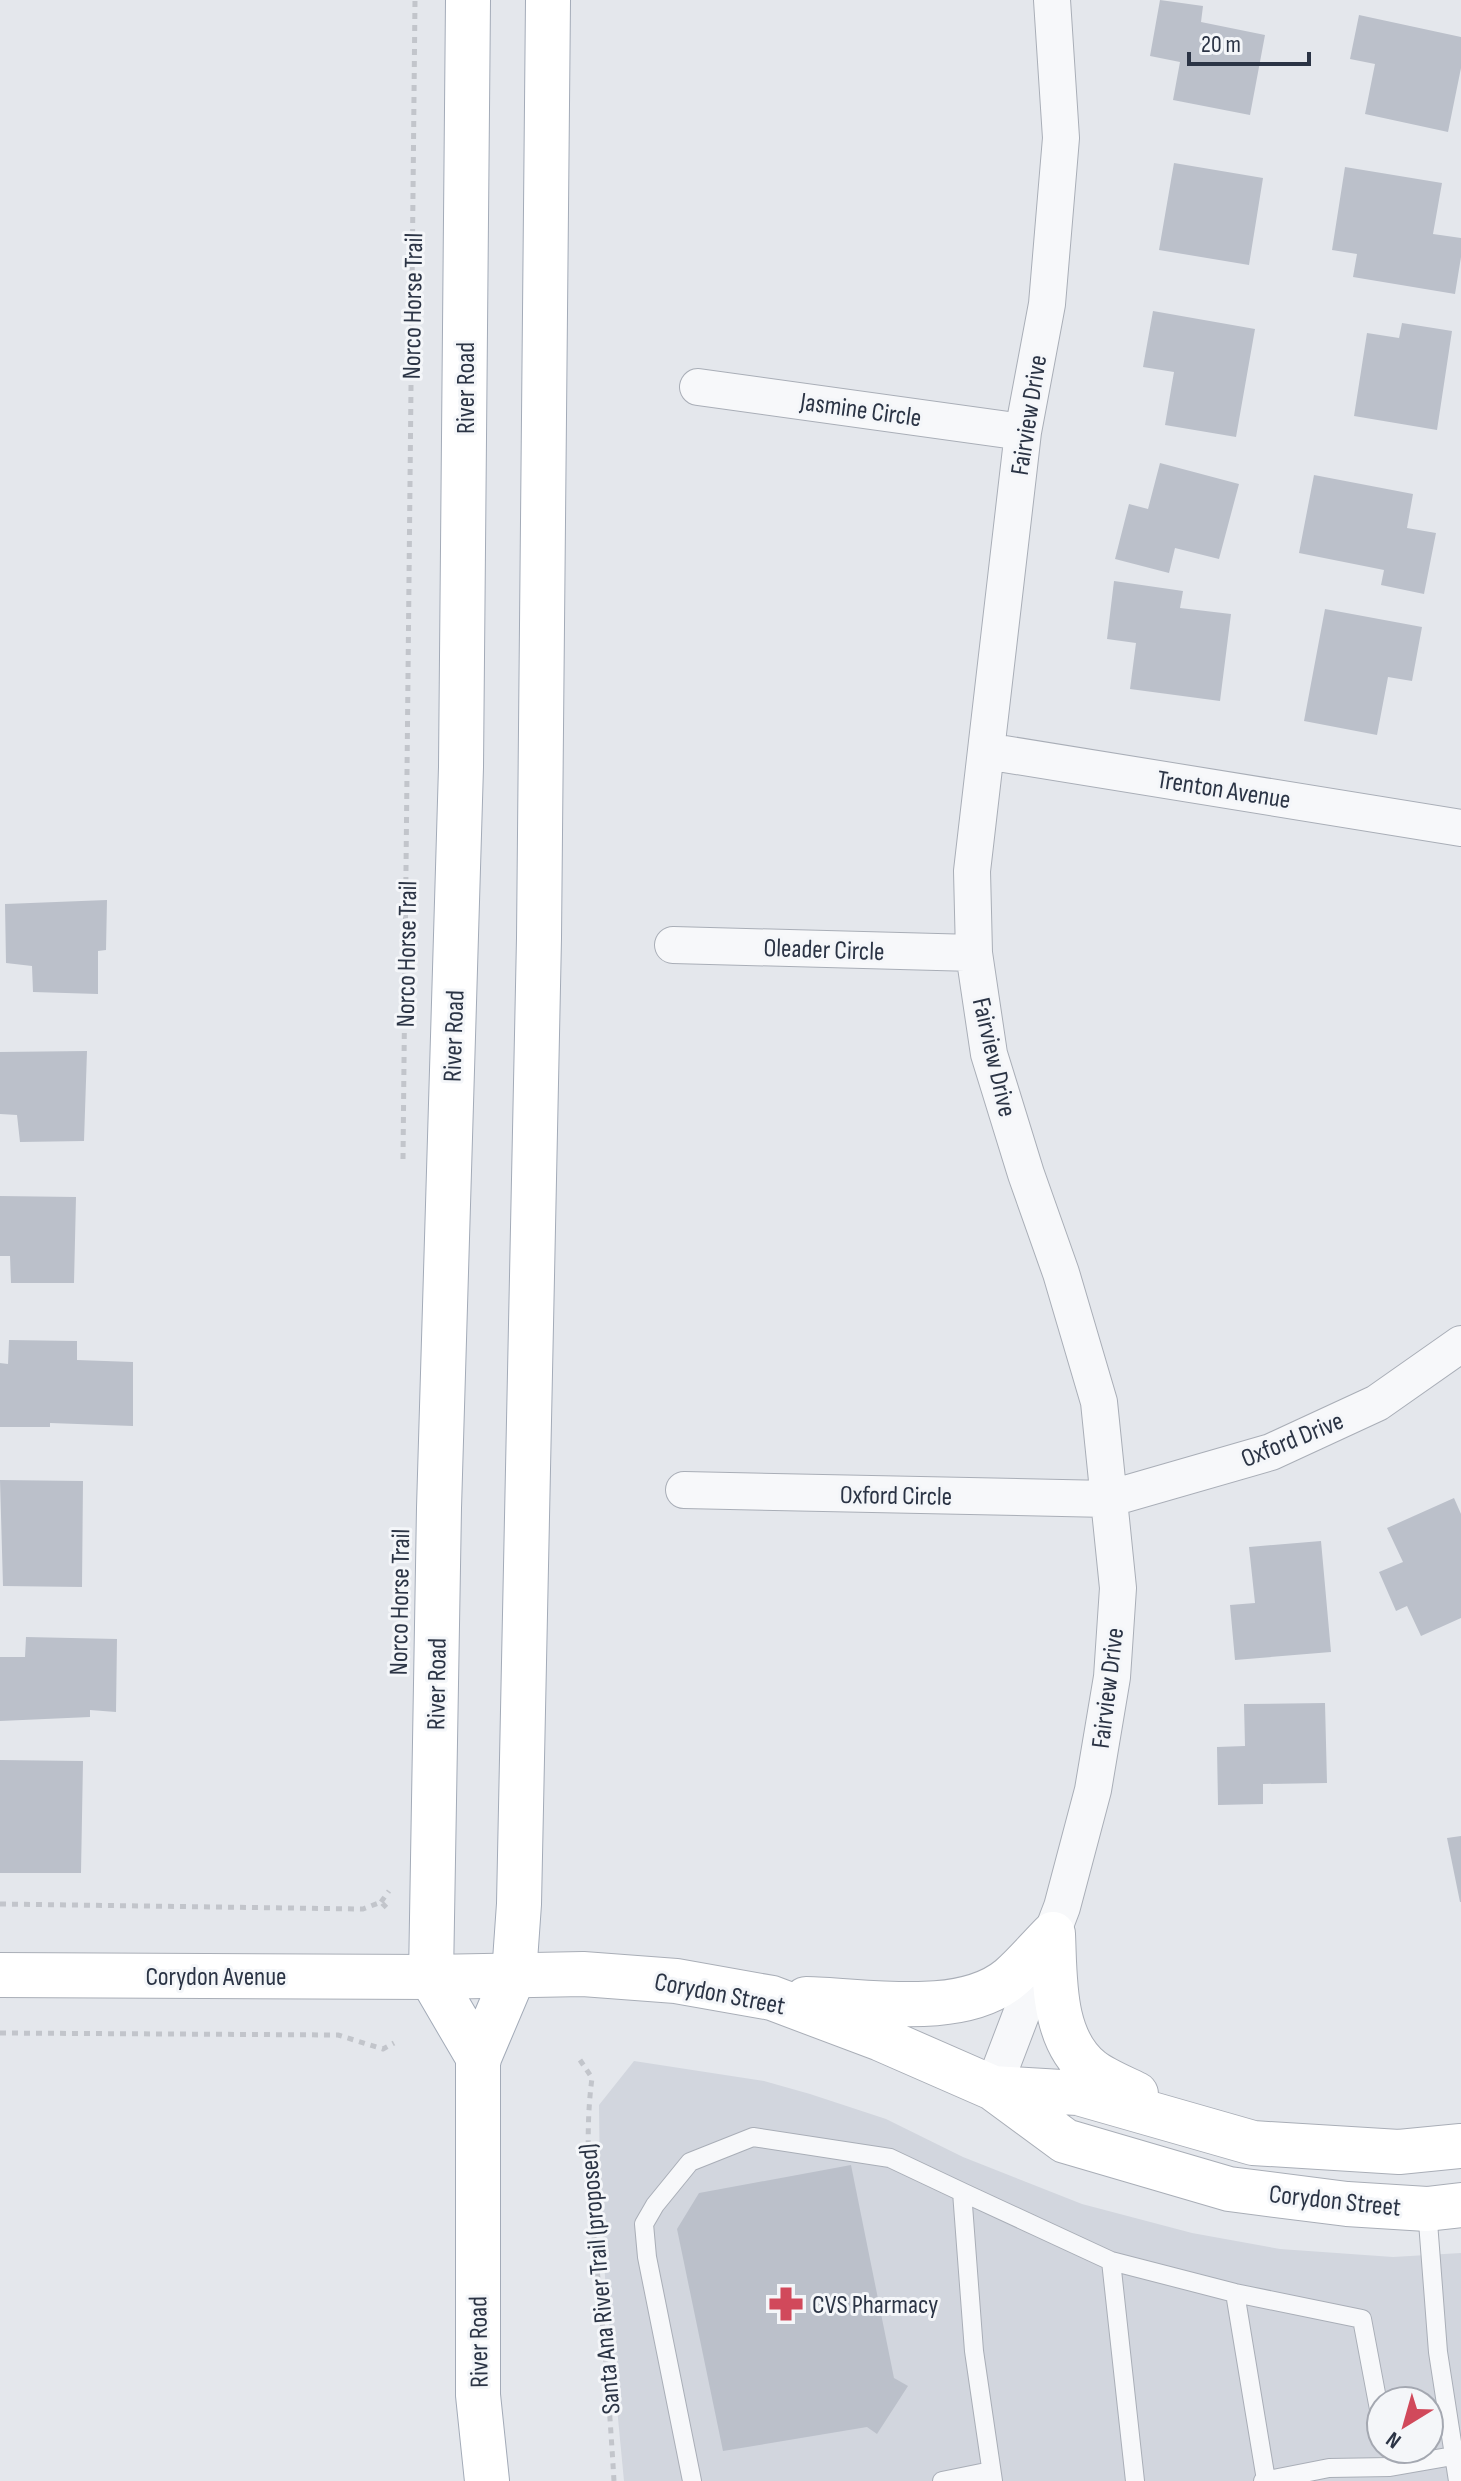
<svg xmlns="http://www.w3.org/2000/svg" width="1461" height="2481" font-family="'Sofia Sans Condensed',sans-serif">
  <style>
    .built { fill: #d2d6de; fill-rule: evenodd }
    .building { fill: #bbc0ca }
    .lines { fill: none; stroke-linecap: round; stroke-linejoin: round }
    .lane-casing { stroke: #a9aeb7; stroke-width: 20 }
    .street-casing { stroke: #a9aeb7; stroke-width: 38 }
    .secondary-casing { stroke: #a9aeb7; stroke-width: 46 }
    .primary-casing { stroke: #a3abb8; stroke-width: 46 }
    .path { stroke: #c2c5cb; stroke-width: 5; stroke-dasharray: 6 6; stroke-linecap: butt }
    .lane { stroke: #f7f8fa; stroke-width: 18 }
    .street { stroke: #f7f8fa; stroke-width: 36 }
    .secondary { stroke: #fff; stroke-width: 44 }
    .primary { stroke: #fff; stroke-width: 44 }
    .labels { text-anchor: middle; stroke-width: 6; stroke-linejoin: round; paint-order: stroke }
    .street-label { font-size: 26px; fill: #2b3445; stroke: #f4f6f9 }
    .poi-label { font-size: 26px; fill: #2b3445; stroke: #f4f6f9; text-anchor: start }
  </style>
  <rect width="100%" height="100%" fill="#e4e7ec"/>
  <!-- built -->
  <path class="built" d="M634,2061L764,2081L810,2094L886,2119L963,2157L1082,2204L1192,2233L1280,2249L1393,2257L1461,2253V2481H624L606,2293L600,2191L599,2105ZM1381,2401H1429V2449H1381Z"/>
  <!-- building -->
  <path class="building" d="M1160,0L1203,6L1201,22L1265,35L1250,115L1173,100L1180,62L1150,56Z
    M1359,15L1461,37V68L1448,132L1365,114L1375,64L1350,59Z
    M1174,163L1263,178L1249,265L1159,250Z
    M1345,167L1442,183L1433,234L1461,238V257L1455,294L1353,277L1357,254L1332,250Z
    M1153,311L1255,329L1236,437L1165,425L1174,372L1143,367Z
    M1402,323L1452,331L1437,430L1354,416L1367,333L1399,338Z
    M1160,463L1239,484L1219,559L1175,548L1169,573L1115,559L1129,504L1148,509Z
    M1314,475L1413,494L1407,528L1436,533L1424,594L1381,585L1384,570L1299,553Z
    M1114,581L1183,591L1180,608L1231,614L1220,701L1130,689L1136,643L1107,639Z
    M1325,609L1422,627L1412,681L1388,677L1377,735L1304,721Z
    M107,900L106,950L98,951V994L33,992L32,966L6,963L5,904Z
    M87,1051L84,1141L20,1142L17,1115L0,1114V1052Z
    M0,1196L76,1197L74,1283H11L10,1256H0Z
    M9,1340L77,1341V1360L133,1362V1426L50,1423V1427H0V1363L8,1364Z
    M0,1480L83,1481L82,1587L3,1586Z
    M1454,1498L1461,1514V1618L1421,1636L1407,1606L1396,1611L1379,1572L1403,1562L1387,1528Z
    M1321,1541L1331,1652L1235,1660L1230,1605L1255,1603L1249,1547Z
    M26,1637L117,1639L116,1712L90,1710V1717L0,1721V1657H25Z
    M1325,1703L1327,1783L1263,1784V1804L1218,1805L1217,1747L1245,1746L1244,1704Z
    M0,1760L83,1761L81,1873H0Z
    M1461,1836V1902H1460L1447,1838Z
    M851,2165L894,2378L908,2386L877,2434L867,2427L723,2451L677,2229L699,2193Z"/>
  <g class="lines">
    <!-- lane casing -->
    <g class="lane-casing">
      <path id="lane" d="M1427,2209L1438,2352L1458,2481
        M1111,2261L1135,2481
        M1235,2293L1266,2480
        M692,2481L647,2257L644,2224L655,2205L690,2162L753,2137L890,2158L962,2192
        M942,2481L991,2471
        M993,2481L974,2351L962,2192L1111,2261L1235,2293L1362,2319L1381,2420
        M1263,2481L1329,2468L1390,2467L1453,2456"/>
    </g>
    <!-- street casing -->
    <g class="street-casing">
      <path id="street" d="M698,387L1023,432
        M986,751L1461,828
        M673,945L974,953
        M684,1490L1108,1499L1271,1452L1377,1403L1461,1344
        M993,2088L1062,1907L1093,1790L1112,1677L1118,1588L1099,1402L1061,1273L1026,1174L989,1054L974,953L972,871L1023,432L1047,304L1061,138L1052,0"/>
    </g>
    <!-- secondary casing -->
    <g class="secondary-casing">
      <path id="secondary" d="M1053,1934C1055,1979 1052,2039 1091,2070C1104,2080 1122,2087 1136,2094
        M0,1975L431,1977L583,1974L676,1981L772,1998L881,2039L993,2088L1065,2141L1229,2189L1347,2204L1427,2209L1461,2205
        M806,1999C866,2000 961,2019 1010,1978C1025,1965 1039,1948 1053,1934
        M993,2088L1078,2093L1253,2143L1399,2152L1461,2146"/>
    </g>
    <!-- primary casing -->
    <g class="primary-casing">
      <path id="primary" d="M468,0L461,767L439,1508L431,1977L479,2059
        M487,2481L478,2395V2060L514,1975L519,1904L539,938L548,0"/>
    </g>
    <!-- path -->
    <path class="path" d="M403,1159L415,0
      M381,1902L389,1891
      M0,1904L363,1909L381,1902L390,1911
      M0,2033L338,2035L383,2049L394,2043
      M580,2060L592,2078C583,2146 592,2212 598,2279C605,2347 610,2414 614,2481"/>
    <!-- lane -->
    <use href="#lane" class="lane"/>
    <!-- street -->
    <use href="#street" class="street"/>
    <!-- secondary -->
    <use href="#secondary" class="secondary"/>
    <!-- primary -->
    <use href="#primary" class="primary"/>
  </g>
  <!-- icons -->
  <defs>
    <g id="pharmacy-bare" transform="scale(2.76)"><path d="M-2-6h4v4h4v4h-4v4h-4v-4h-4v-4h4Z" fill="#d1495b" stroke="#f4f6f9" stroke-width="2.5" paint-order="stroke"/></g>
  </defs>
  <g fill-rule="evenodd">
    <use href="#pharmacy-bare" x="786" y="2304"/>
  </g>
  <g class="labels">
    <!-- street labels -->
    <g class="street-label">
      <text transform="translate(412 306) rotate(-89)" y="9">Norco Horse Trail</text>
      <text transform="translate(465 388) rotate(-90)" y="9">River Road</text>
      <text transform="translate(861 409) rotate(8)" y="9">Jasmine Circle</text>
      <text transform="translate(1028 415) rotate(-81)" y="9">Fairview Drive</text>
      <text transform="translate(1224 789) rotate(9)" y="9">Trenton Avenue</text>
      <text transform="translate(824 949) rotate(2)" y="9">Oleader Circle</text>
      <text transform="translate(406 954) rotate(-89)" y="9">Norco Horse Trail</text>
      <text transform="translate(453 1036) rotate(-88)" y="9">River Road</text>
      <text transform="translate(995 1057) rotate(77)" y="9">Fairview Drive</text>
      <text transform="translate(1292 1439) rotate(-22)" y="9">Oxford Drive</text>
      <text transform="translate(896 1495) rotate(1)" y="9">Oxford Circle</text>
      <text transform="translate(399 1602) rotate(-89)" y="9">Norco Horse Trail</text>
      <text transform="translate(436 1684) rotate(-89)" y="9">River Road</text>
      <text transform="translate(1107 1688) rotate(-83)" y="9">Fairview Drive</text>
      <text x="216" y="1985">Corydon Avenue</text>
      <text transform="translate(720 1993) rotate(11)" y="9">Corydon Street</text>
      <text transform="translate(1335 2200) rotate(6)" y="9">Corydon Street</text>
      <text transform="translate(599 2279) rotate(-95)" y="9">Santa Ana River Trail (proposed)</text>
      <text transform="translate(478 2342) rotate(-91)" y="9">River Road</text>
    </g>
    <!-- poi labels -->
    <g class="poi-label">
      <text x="812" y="2313">CVS Pharmacy</text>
    </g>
  </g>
  <!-- north arrow -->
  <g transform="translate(1405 2425) rotate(217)"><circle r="38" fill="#f4f6f9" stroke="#a4a8b1" stroke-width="2"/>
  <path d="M0-6L14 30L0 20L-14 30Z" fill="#d1495b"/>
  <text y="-12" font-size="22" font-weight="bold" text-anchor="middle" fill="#2b3445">N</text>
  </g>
  <!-- scale -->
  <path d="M1189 52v12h120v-12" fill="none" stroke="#2b3445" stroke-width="4"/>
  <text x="1201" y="52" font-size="24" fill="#2b3445" stroke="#f4f6f9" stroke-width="6" paint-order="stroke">20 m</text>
</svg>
